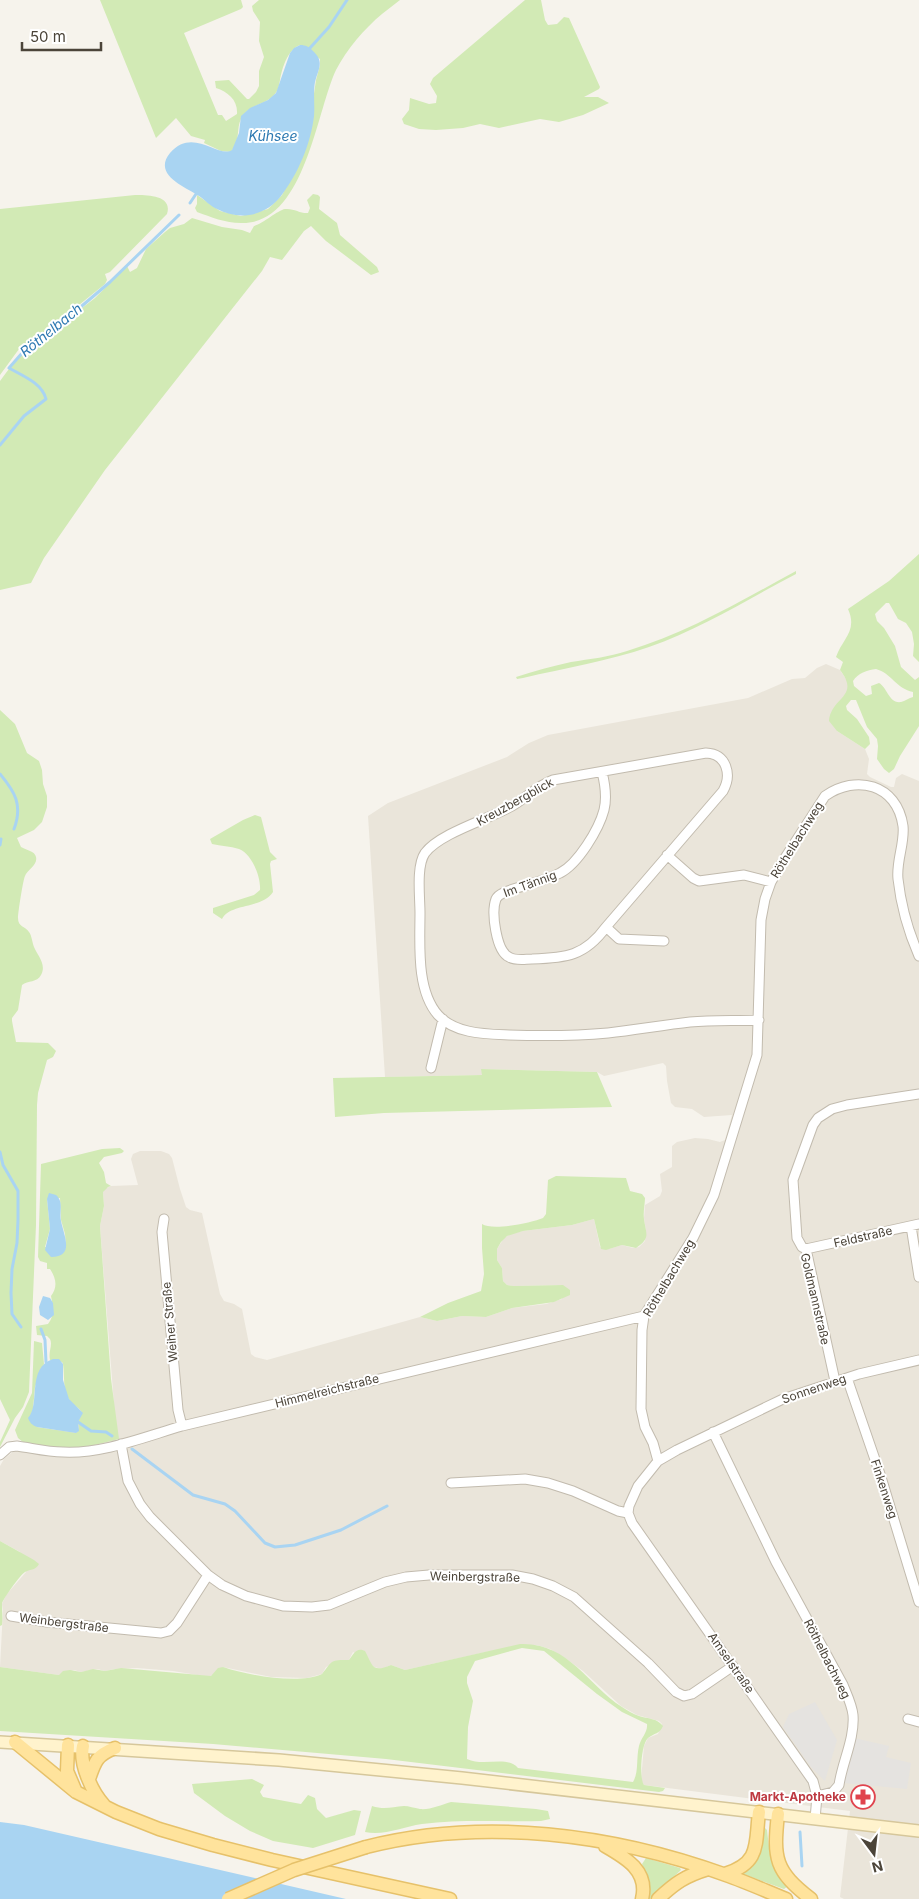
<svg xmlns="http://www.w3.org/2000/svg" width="919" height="1899" font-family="Inter,sans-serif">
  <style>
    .residential { fill: #eae5da }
    .green { fill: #d2eab5; fill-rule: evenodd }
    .parking { fill: #e5e3e0 }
    .water { fill: #a9d4f2 }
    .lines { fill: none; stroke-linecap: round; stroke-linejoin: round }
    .stream { stroke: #a9d4f2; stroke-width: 3 }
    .street-casing { stroke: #c2bbae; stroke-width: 11 }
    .secondary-casing { stroke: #d6c79b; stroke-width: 14 }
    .primary-casing { stroke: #e6c16a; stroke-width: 15 }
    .street { stroke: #fff; stroke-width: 9 }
    .secondary { stroke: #fff3cd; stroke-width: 11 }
    .primary { stroke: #ffe39c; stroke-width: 12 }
    .primary-bridge-casing { stroke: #e6c16a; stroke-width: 15; stroke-linecap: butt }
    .primary-bridge { stroke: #ffe39c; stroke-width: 12 }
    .labels { text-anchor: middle; stroke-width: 4; stroke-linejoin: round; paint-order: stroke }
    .street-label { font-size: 12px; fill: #4b4439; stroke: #fff }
    .health-label { font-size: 12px; font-weight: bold; fill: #be3a42; stroke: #fff; text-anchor: end }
    .water-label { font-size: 14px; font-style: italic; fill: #2e7ab2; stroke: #fff }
  </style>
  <rect width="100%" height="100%" fill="#f6f3ec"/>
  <!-- residential -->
  <path class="residential" d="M826,664L840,670L848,682L849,687L847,693L839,703L837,731L865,749L869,759L867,774L870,777L891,787H894L896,778L902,774L919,781V1899H844L840,1897L850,1811L644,1785L641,1780L644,1746L648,1738L658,1734L662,1724L659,1721L637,1715L621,1706L583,1671L565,1658L550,1649L537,1645L486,1652L405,1670L391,1665L382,1669L374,1667L369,1662L353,1652L349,1660H341L326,1667L322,1674L307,1678L271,1677L223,1667L211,1676H203L173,1671L137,1668L115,1669L105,1671L97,1669L81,1672L74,1670L59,1675L0,1667L3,1610L2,1604L6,1595L26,1572L20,1552L0,1541V1466L4,1459L24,1443L114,1404L100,1226L104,1206L103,1192L104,1189L111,1186L138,1185L131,1159L133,1154L140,1151H161L169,1154L172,1158L180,1189L186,1207L190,1210L202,1213L220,1294L224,1301L234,1304L242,1309L251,1354L255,1357L267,1360L420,1317L437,1321L462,1316L486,1317L512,1308L546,1304L562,1299L563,1285L514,1286L507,1285L503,1281L502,1268L497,1260V1249L504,1238L510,1234L523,1231L572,1225L594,1219L600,1247L609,1249L622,1245L633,1248L639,1247L645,1241L646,1231L644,1218L645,1205L660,1196L662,1191L660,1174L672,1167V1146L677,1142L695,1138L708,1139L720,1142L725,1140L732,1115L704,1117L692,1109L675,1107L671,1103L667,1081L666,1066L663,1063L604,1076L597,1072L482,1069V1075L385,1077L368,816L388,803L507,757L529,743L548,735L748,698L792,679L805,678L817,668Z"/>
  <!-- green -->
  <path class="green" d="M100,0H241L243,7L241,9L184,33L218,115H222L226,121L237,114C238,100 228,92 216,88L215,81L229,80L247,99H249L256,92L259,86V71L264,57L259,41L260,22L253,11L252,6L259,0H400C394,5 388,9 382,14C364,29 347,49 336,70C316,112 305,225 241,223C225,223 211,217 197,212L195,208L197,204V195L220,211L241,216L268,209L282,195L306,148L316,80L320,65V59L300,45C288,49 282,68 280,80C279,84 279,88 277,91C268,106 249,103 241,119C236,129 241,139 231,152L221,151L204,143L205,140L191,136L176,118L156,138Z
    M525,0H541L545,20L548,25L557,24L564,17L569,18L600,87L599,89L584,97H598L609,103L583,115L559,122L540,119L499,128L480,124L463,128L436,130L419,129L404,124L402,119L409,110L410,98L429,104L436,103L437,96L430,84L433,78Z
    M313,194L318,195L320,197L319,209L337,223L340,235L377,267L379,272L371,275L326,241L311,226L304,231L282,260L270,257L262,271L105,470L44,558L31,583L0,590V381L17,358L95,298L127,266L130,272L137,268L146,249L165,232L170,228L184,224L192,218L222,227L242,230L250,233L254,226C264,223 278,210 285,209C294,208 301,214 308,213L310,208L307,200Z
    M135,195C147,195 173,195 167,214L110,272L105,274L107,280L105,284L43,334L19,349L0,375V209Z
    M919,554V662L913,656L914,644L912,632L906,623L898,619L889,603H886L875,614L877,621L884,628L895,646L901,667L915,680L919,677V726L900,756L894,769L889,773L884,769L877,759L878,746L877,739L867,727L856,700H851L846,706L847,710L857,719L869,737L870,744L865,749L837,731L829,721C831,697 861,697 840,670L843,662L836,657C842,639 858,631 848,609L889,581ZM876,669C891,673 897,689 913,692V697C909,698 905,701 901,702C889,704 887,687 879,683L871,686L872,694L866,696L854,686L853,681C858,673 867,670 876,669Z
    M796,571V574C748,599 701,629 649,647C609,661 565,668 523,678L517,679L516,677C534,671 553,666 571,662C590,659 609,657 627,651C687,633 741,601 796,571Z
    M0,710L15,724L27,753L39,761L42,770L43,784L47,796V807L42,822L34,830L17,838L21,847C26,850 35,851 36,857C38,865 27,870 25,876C23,880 18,913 18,918C18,927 25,926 29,932C32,936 32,942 34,947C37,955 47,964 41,975C37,983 28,980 22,985L18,1010L12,1018V1021L16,1042L48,1043L56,1051L53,1057L47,1060L38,1093L37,1105L36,1225L29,1392L23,1407L15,1418L0,1447V1442L10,1420L0,1399Z
    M255,815L261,817L270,852L277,859L271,861L270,864L273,892C262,909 230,903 222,919L213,913V908L254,895L260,890C261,877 252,854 239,849C230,846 221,846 212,844L210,839L243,820Z
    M481,1069L597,1072L612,1107L384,1113L335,1117L333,1078L482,1075Z
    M120,1148L124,1151L122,1153L104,1157L99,1163L104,1172L106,1183L111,1186L108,1187L103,1192L104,1206L100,1226L111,1379L119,1439L82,1448L61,1449L24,1443L18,1438L15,1430L32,1393L34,1341L42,1343L44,1364L35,1387L33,1409L31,1415L37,1427L76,1433L79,1428L78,1422L82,1413C79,1407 74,1406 70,1401C62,1391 65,1376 63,1364L62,1362L50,1360C48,1352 53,1345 50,1339L47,1336L37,1335L36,1326L48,1324C55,1315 53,1307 51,1296C58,1287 56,1278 50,1269H47V1263L40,1261L38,1257L41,1164L102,1149ZM60,1198L61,1220L65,1234L66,1247H45L50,1229L47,1199Z
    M556,1176L626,1178L630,1191L642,1194L645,1198C645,1204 643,1212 644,1219C646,1234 651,1238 636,1248L622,1245L606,1250L601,1249L594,1219L572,1225L523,1231L507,1236L501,1242L497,1249V1260L502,1268L503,1281L507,1285L514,1286L563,1285L570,1290V1295L554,1302L512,1308L486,1317L462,1316L437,1321L420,1317L448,1303L481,1291L484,1274L482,1248V1224C492,1231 531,1223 543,1218L546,1214L548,1180Z
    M0,1541L34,1560L39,1564C36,1570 31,1569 25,1572C21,1574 2,1600 2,1604C2,1611 3,1618 2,1625L0,1626Z
    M520,1644C568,1642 587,1684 622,1707C627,1710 633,1714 639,1716C648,1719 657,1718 663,1726C660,1734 654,1733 648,1738C641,1744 639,1778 644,1785L665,1788L663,1791L659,1792L386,1759L213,1744L0,1731V1667L59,1675L63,1671L70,1670L81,1672L93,1669L105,1671L121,1668L211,1676L218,1668L223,1667C247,1675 299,1685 322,1674C333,1660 330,1660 349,1660C354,1654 356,1647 365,1651C373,1666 372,1673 391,1665L405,1670ZM522,1648L544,1651L597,1694L622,1712L647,1724C648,1732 641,1738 639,1746C636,1758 639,1772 633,1782L518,1768C507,1755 484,1767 467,1759L468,1727L473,1701L467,1683V1677L475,1661Z
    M252,1779L264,1785L260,1792L263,1797L301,1804L308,1795L315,1798L317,1809L326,1818L354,1810L361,1811L355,1835L313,1848L273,1841L250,1831L225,1816L194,1793L192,1784Z
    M451,1802L536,1809L548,1811L550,1819L541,1821C502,1822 461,1819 422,1824C402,1827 384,1836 365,1832L372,1806C384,1810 392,1807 404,1806C409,1806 414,1808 420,1809C430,1810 441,1805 451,1802Z
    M765,1828L767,1830C770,1858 772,1863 788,1886L784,1889L743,1874C759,1860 760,1848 765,1828Z
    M646,1858L680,1868L681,1870L650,1899H647L649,1883L642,1864Z"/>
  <!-- parking -->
  <path class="parking" d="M815,1702L837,1740L825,1781L811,1767L783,1727L789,1714Z
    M854,1738L889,1746L886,1757L911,1763L907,1789L844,1783Z"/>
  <!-- water -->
  <path class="water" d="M300,45C306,45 309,47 313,51C325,62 318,69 315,82C313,93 315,105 314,116C311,143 298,174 281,196C266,216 239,221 217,209C210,206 205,200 199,196C186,187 152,175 170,153C193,126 219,159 232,150L239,133L241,116L250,108L268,100L276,93L290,53L294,48Z
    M49,1193L56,1195C64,1202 59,1211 61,1221C64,1236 75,1257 51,1257L45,1250L50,1229L47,1199Z
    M43,1296L50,1298L53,1303L54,1315L48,1320L40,1315L39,1307Z
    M53,1359H59L63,1364V1380L69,1399L83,1413L78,1422L79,1431L76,1433L37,1427C32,1425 30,1423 28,1418C41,1404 26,1368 53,1359Z
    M0,1822L24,1825L346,1899H0Z"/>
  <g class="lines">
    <!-- stream -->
    <path class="stream" d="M310,48L329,27L347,0
      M190,203L196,194
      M0,445L24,416L46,399C42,383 23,376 9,368L23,352L56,328L110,282L179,215
      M0,774C15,792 23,805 14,829
      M0,845L1,839
      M0,1152L3,1165L18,1191V1220L17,1243L12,1269L11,1293L12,1314L21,1327
      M41,1329L45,1340L46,1362
      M78,1422L91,1431L106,1432L112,1436
      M132,1449L193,1495L225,1504L235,1511L265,1543L275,1547L295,1545L341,1530L387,1506
      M800,1832L802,1866"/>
    <!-- street casing -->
    <g class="street-casing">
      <path id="street" d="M602,772C605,784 607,798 604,810C599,829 578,864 560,873C543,882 523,885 505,892C501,894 498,895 496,899C491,912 496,951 509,957C515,961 525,959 532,959C566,958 585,956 606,927
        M667,855L693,878L699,881L744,875L771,882
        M664,941L619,939L606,927L723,791C732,775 727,754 706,753L553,780C537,786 526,798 512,806C489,819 440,833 425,853C416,866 420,897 420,913C420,944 416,990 438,1015C455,1034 486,1034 509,1035C542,1036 575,1036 608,1033C635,1030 663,1025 690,1022C713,1020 736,1021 759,1020
        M431,1068L443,1019
        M164,1219L162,1232L178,1410L182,1426
        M911,1226L919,1277
        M806,1249L919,1224
        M847,1378L881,1477L919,1602
        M835,1381L806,1249L802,1247L797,1238L793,1180L813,1125L818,1118L832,1109L847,1105L919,1094
        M713,1432L776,1562L843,1685C847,1695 852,1705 853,1715C855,1738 842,1763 839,1785L833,1792L817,1796
        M121,1444L128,1481L140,1504L150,1517L208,1575L222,1585L246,1596L283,1606L312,1607L329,1605L385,1582L406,1577L429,1575H512L533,1579L553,1586L574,1597L648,1663L676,1692L684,1696L692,1694L733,1666
        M0,1455L9,1447L17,1446C32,1448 47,1452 63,1452C103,1454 144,1437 182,1426L644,1316
        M658,1461L653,1443L645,1427L641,1409L642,1330L644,1316L693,1238L714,1195L757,1055L761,920L765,899L771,882L783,861L825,796C856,774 897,784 903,826C905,843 896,861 898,879C901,906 908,931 919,956
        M451,1483L525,1479L548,1483L573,1491L618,1511L628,1513
        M11,1616L47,1622L161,1633L169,1631L177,1623L208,1575
        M908,1719L919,1722
        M815,1819L817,1796L813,1781L632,1523L628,1513L629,1506L638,1486L658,1461L677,1450L783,1399L859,1374L919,1360"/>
    </g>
    <!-- secondary casing -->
    <g class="secondary-casing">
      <path id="secondary" d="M0,1742L279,1760L462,1778L919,1831"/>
    </g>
    <!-- primary casing -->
    <g class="primary-casing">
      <path id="primary" d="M15,1742L76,1792L116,1812L159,1829L213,1845L272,1860L450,1899
        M68,1745L67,1771L76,1792
        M83,1746C79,1764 92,1792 104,1805
        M89,1779C95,1761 97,1755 115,1748
        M778,1814C773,1859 775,1871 811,1899
        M605,1846C626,1858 649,1871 642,1899
        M366,1847C484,1817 613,1834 726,1875C746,1882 766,1891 786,1899
        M725,1874C761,1863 755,1844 759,1812
        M658,1899C675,1883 685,1876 708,1869"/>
    </g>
    <!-- street -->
    <use href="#street" class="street"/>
    <!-- secondary -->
    <use href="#secondary" class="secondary"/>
    <!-- primary -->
    <use href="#primary" class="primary"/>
    <!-- primary-bridge casing -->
    <g class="primary-bridge-casing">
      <path id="primary-bridge" d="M228,1899L294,1870L366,1847"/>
    </g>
    <!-- primary-bridge -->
    <use href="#primary-bridge" class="primary-bridge"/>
  </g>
  <!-- icons -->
  <defs>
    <g id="pharmacy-ring" transform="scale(1.25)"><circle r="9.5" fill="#fff" stroke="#e0444e" stroke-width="1.5"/><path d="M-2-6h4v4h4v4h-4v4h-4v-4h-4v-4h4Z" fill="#e0444e"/></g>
  </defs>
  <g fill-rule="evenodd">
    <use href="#pharmacy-ring" x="863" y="1797"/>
  </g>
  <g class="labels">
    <!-- street labels -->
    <g class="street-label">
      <text transform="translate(515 802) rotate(-29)" y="4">Kreuzbergblick</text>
      <text transform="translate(797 840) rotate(-58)" y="4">Röthelbachweg</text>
      <text transform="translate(530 884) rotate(-20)" y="4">Im Tännig</text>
      <text transform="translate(863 1237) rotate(-13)" y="4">Feldstraße</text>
      <text transform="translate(669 1278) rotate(-59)" y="4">Röthelbachweg</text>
      <text transform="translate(815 1299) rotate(77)" y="4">Goldmannstraße</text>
      <text transform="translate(170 1322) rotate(-95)" y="4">Weiher Straße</text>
      <text transform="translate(814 1389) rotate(-19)" y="4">Sonnenweg</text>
      <text transform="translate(327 1391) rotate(-14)" y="4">Himmelreichstraße</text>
      <text transform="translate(884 1489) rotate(72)" y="4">Finkenweg</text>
      <text transform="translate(475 1577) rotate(1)" y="4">Weinbergstraße</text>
      <text transform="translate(64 1623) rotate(7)" y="4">Weinbergstraße</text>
      <text transform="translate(827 1659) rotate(63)" y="4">Röthelbachweg</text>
      <text transform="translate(731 1663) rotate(55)" y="4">Amselstraße</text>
    </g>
    <!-- health labels -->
    <g class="health-label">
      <text x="846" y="1801">Markt-Apotheke</text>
    </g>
    <!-- water labels -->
    <g class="water-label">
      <text x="273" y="141">Kühsee</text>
      <text transform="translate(51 330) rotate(-39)" y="5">Röthelbach</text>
    </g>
  </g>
  <!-- north arrow -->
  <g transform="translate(874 1854) rotate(165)" stroke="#ffffff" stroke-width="4" paint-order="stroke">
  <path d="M0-4L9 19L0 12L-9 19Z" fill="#4b4439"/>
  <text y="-8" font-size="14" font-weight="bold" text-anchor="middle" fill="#4b4439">N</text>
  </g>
  <!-- scale -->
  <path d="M22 42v8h79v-8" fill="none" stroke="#4b4439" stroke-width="2.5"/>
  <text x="30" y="42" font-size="15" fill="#4b4439" stroke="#ffffff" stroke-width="4" paint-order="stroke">50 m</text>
</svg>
